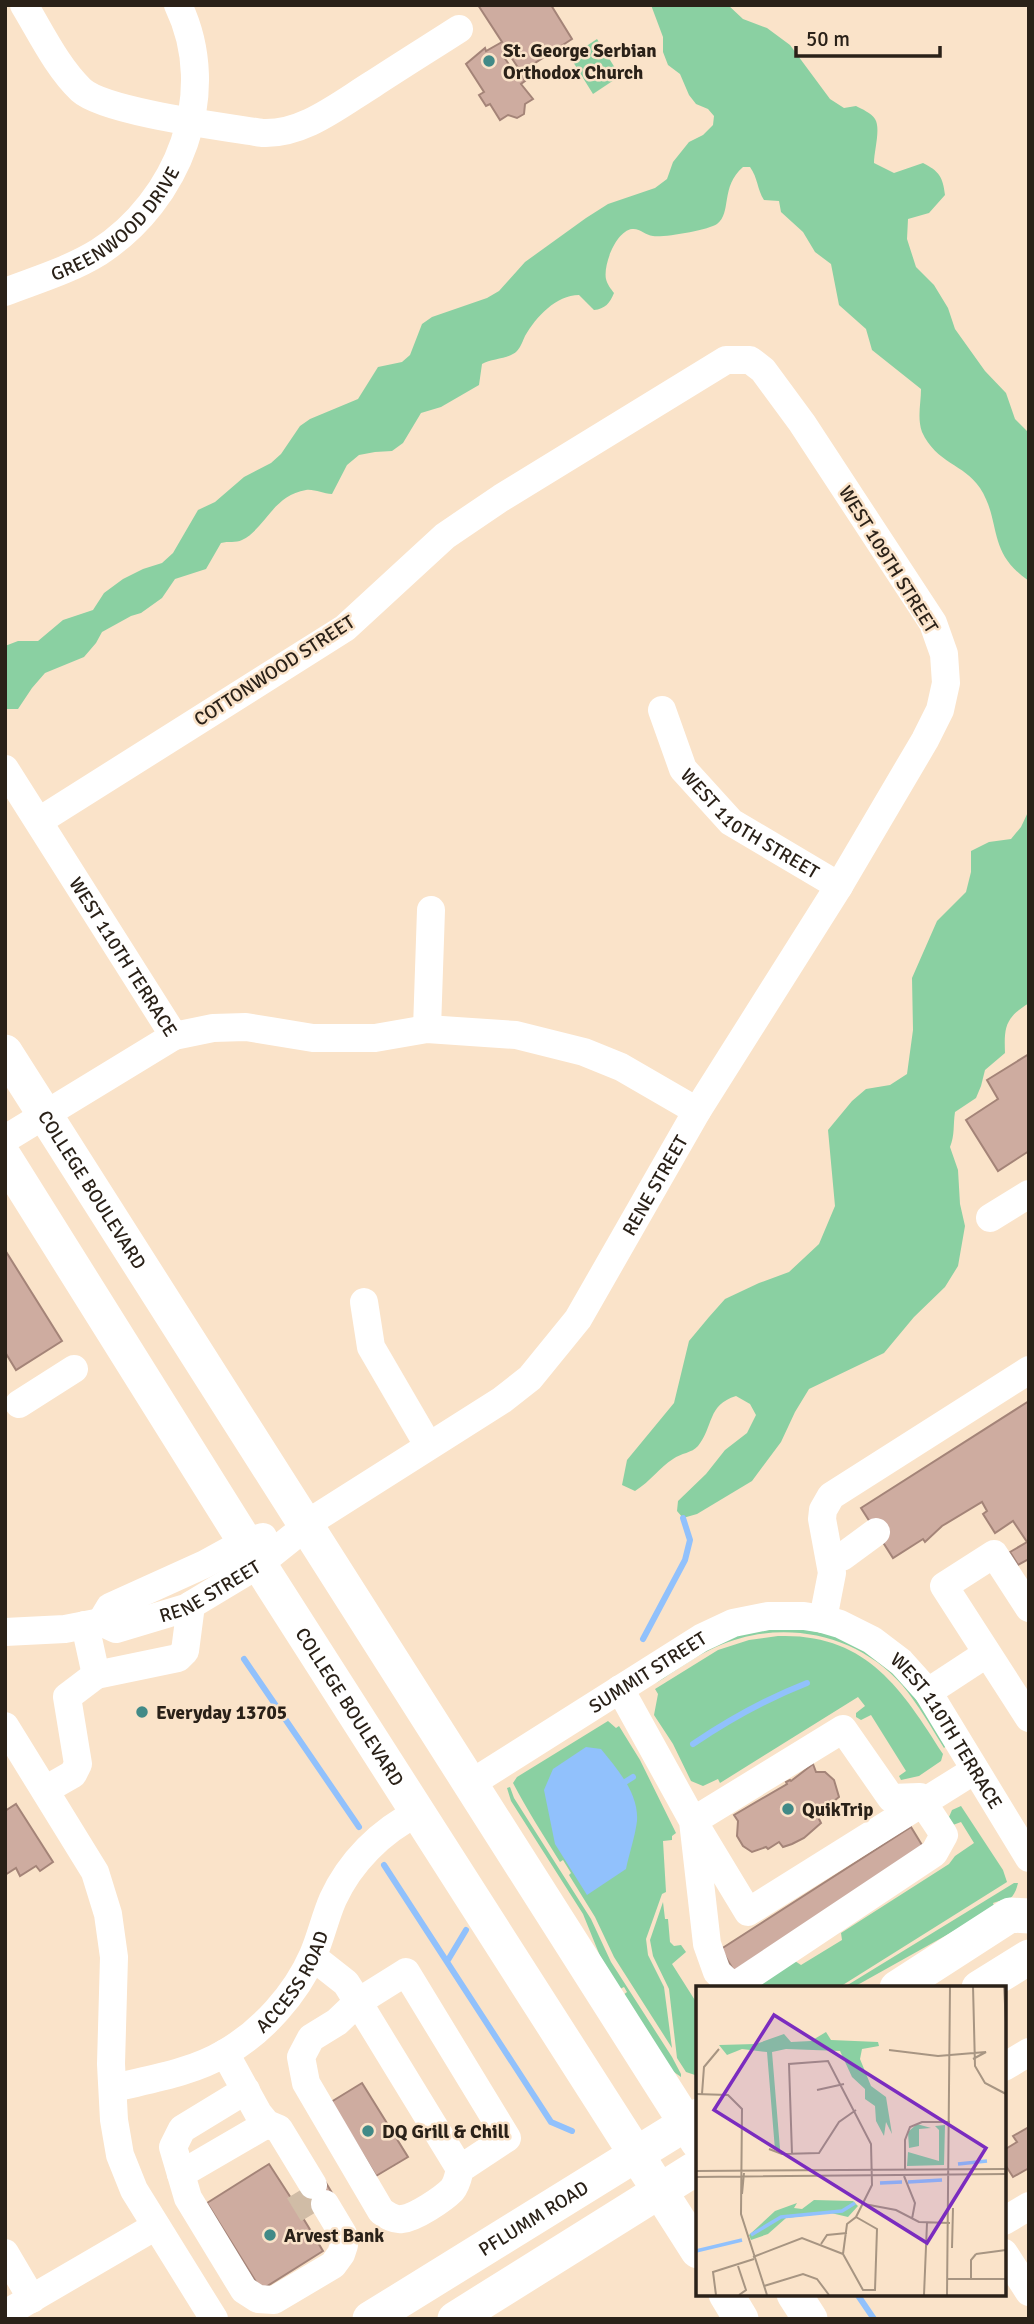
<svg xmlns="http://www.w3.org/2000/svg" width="1034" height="2324" font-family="Signika,sans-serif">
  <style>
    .green { fill: #8ad0a2 }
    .water { fill: #91c1fc }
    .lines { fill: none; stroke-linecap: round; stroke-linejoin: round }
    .stream { stroke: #91c1fc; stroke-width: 6 }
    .building { fill: #ceaca0; stroke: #a48478; stroke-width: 2 }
    .minor-tunnel { stroke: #d0bca6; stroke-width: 28; stroke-dasharray: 28 14; stroke-linecap: butt }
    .minor { stroke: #fff; stroke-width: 28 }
    .major { stroke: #fff; stroke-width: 35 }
    .poi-dot { fill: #428a87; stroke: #fae3c9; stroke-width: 2.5 }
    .labels { text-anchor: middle; stroke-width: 5; stroke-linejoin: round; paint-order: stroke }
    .poi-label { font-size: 19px; font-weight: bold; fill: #2a2118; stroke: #fae3c9; text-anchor: start }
    .street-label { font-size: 19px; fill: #2a2118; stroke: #fae3c9 }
    .inset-river { fill: none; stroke: #91c1fc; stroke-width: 3.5 }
    .inset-road { fill: none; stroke: #a79582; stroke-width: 2 }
    .view { fill: #7b2cbf; fill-opacity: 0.15; stroke: #7b2cbf; stroke-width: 3.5 }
    .inset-edge { fill: none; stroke: #2a2118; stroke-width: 3.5 }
  </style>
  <rect width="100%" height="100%" fill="#fae3c9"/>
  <!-- green -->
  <path class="green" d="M651,5H728L743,19L767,28L790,45L830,99L844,108L856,106C862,109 871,113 875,119C881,128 874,151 874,163L894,173L923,163C939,171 943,177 945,195L929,213L908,219L907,239L916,267L934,285L948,308L955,329L985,371L1006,393L1015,419L1029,433V581C986,552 1002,522 980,488C964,464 936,463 922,432C917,418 921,403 921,389L872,350L866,329L839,305L831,264L815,252L803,232L781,212L779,201L764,200C757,189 758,178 750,167H743C720,187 732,213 717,224C709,230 662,238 653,236C645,235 640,228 632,229C616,231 603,265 606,279C607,284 611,289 614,293C610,303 605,309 594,310L579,295C556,295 536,317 525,336C523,340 521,347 517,351C509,359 492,358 482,364L479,385L441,407L421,413L403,443L392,451L375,452L359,455L347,465L332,494C323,494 315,489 306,490C272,496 266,528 242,540C236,543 228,541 221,543L206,569L175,579L162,598L141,613L131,616L102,632L96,643L84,657L45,673L32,688L18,709H5V646L18,641H38L63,620L93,610L104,593L123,579L143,569L162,563L173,553L198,510L215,502L244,477L271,463L281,454L300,426L310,419L358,399L378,367L402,362L410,355L422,324L432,317L487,298L499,291L525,262L586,218L608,204L655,188L667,179L673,162L689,142L703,135L713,125L714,116L708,109L696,104L689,95L680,74L668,65L663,52V37Z
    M597,39L620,76L593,94L570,57Z
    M1029,810V1003C1005,1018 1004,1027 1005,1053L985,1070L981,1086L976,1098L955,1112C953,1125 955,1135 950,1147L958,1170L960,1204L965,1226L958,1266L945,1287L914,1317L884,1353L809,1389L795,1412L781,1442L752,1481L697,1514L683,1518L677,1511L678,1501L706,1474L725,1450L747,1433L756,1415L750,1404L736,1396C707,1405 714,1426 698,1446C692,1453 681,1453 673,1459C660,1467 651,1481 635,1491L622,1485L627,1460L674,1403L689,1341L709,1317L725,1299L759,1283L789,1272L819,1244L835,1206L828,1130L852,1101L866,1089L890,1085L907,1074L913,1030L912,978L937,921L966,892L971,872V851L989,842L1011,839L1021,827Z
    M792,1627L833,1635L862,1648L909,1687L947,1745L944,1748C931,1727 918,1704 902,1685C856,1632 779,1618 716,1647C695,1656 676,1671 656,1683L700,1650L735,1634Z
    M778,1636C866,1633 901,1688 943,1754L941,1761L919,1776L901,1780L899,1776L906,1771L871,1715L861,1720L856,1717V1713L865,1706L858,1697L720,1783L718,1779L703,1786L691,1781L673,1744L654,1715L658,1694L655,1689L718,1650L749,1640Z
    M608,1721L616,1728L619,1726L640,1760L676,1833L672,1836V1840L663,1841L666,1892L662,1894L646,1939L648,1955L664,1987L672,2048L614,1957L595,1917L569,1875L571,1873L563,1860L560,1862C544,1836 527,1810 513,1783L517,1777Z
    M510,1787L514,1798L591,1919L611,1962L672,2057L681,2074V2077L667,2067L623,1995L627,1992L624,1987L620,1989L600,1956L583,1914L511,1801L507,1788Z
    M961,1806L1003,1870L1007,1882L838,1988H753L795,1961L801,1965L842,1940L841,1933L949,1864L955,1856L974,1843L961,1822L953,1825L949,1817L952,1810Z
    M1014,1883H1018C1015,1895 1012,1899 1000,1904L999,1901L993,1903L995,1908L861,1983L851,1988L846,1986Z
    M663,1902L665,1919H668L670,1942L674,1946L681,1945L686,1952L672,1964L698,2005V2076L686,2072L677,2058L669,1989L653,1956L650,1940Z"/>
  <!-- water -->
  <path class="water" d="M586,1747L601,1749C617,1769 639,1793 637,1821C635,1837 629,1854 626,1869L587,1895L555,1844L544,1790L553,1769Z"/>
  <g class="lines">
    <!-- stream -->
    <path class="stream" d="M643,1639L685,1560L690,1540L683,1518
      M244,1659L359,1827
      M693,1744C730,1719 766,1699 807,1683
      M625,1782L633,1777
      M384,1865L551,2122L572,2131
      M448,1960L466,1930
      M857,2294L874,2319"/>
  </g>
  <!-- building -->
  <path class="building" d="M478,5H551L572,39L521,72L509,54L504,57L514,72L518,70L525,81L521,84L533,99L525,104L524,114L517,118L508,115L500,120L490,104L486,106L479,95L484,92L466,64L485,48L486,51L502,42Z
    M1029,1054V1151L998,1171L966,1120L998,1099L987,1080Z
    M5,1250L62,1341L16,1370L5,1352Z
    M1029,1401V1559L1018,1565L1010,1552L1027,1542L1013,1521L995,1533L983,1514L987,1511L982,1502L942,1526L925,1542L923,1539L893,1558L861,1508Z
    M813,1764L816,1772H825L834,1780L839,1797L834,1801L836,1803L828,1807L829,1810L818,1817L821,1823L804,1838L792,1844L783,1847L779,1842L768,1849L766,1847L752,1852L743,1846L737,1836L738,1821L734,1815L787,1784L786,1782L790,1780L791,1781Z
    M16,1804L53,1862L40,1871L36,1866L20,1876L16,1868L5,1875V1811Z
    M911,1827L925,1850L734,1971L721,1949Z
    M362,2083L408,2157L376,2176L331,2102Z
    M1029,2127V2168L1013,2177L1004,2163V2150L1017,2142L1013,2136Z
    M269,2164L291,2198L323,2178L335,2198L303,2218L323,2251L261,2290L207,2203Z"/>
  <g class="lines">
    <!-- minor-tunnel -->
    <path class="minor-tunnel" d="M299,2191L313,2214"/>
    <!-- minor -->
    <g class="minor">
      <path d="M24,5C41,33 57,67 81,90C105,112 225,127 262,133C303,135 339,105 373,84C402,65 431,47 459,29"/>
      <path id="s1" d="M5,292C36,280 70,270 99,252C178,201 221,94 178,5"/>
      <path id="s2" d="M662,710L683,769L731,822L839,886"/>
      <path id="s3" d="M5,769L174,1036L213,1028L246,1027L313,1038H375L427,1029L516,1035L584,1052L621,1067L697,1111"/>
      <path d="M427,1029L431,910"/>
      <path d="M5,1139L174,1036"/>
      <path d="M990,1218L1029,1194"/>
      <path d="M364,1302L371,1347L428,1445"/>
      <path d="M19,1404L74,1369"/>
      <path d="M830,1559L842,1557L876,1532"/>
      <path d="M1029,1608L994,1554L944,1586L1029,1718"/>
      <path d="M823,1619L832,1573L822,1519L823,1510L831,1496L1029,1370"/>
      <path d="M101,1622L110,1607L205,1564L245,1542L263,1537"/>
      <path d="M85,1625L96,1675L178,1658L185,1651L191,1605"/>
      <path id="s4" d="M5,1632L65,1629L101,1622L116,1629L186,1608L259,1564L319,1516L502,1400L530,1378L578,1319L697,1111L839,886L925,740L940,710L946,683L944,654L933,623L802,423L763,370L750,360H726L501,498L445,536L345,628L39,821"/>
      <path d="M620,1689L693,1821L707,1944L717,1972L733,1987L934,1853L944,1835C936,1822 927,1810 920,1797L891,1798L843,1729L693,1821L748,1912L975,1770"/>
      <path d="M928,1692L986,1654"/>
      <path d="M5,1726L95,1872L108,1914L114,1957L111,2064L114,2120L120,2155L134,2190L214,2319"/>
      <path id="s5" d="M470,1784L701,1638L733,1623L768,1616H804L823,1619L840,1624L872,1640L901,1662L928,1692L1029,1858"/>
      <path d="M45,1790L73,1774L78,1764L67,1697L96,1675"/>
      <path d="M313,1957L346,1983L358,2002L460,2169L507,2138L406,1972L358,2002L337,2022L311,2038L301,2057L306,2083L381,2211C388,2216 394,2220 402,2219C415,2218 443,2199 452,2190C457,2184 458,2177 460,2169"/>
      <path d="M225,2053L258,2113L267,2124L279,2129L313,2185"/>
      <path d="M1004,2067L1029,2052"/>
      <path id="s6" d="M114,2088C151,2079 191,2073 225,2053C262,2032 296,1994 313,1955C321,1937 325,1917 333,1899C350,1862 381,1831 417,1813"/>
      <path d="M246,2090L182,2129L173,2147L188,2198L244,2290L258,2299L274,2300L333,2265L341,2254L344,2245L343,2234L325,2204"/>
      <path d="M181,2174L267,2124"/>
      <path d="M1004,2221L1029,2206"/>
      <path d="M5,2253L32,2299"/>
      <path d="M1004,2253L1029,2292"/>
      <path d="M5,2314L156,2226"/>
    </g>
    <!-- major -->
    <g class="major">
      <path id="s7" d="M5,1052L698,2142"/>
      <path id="s8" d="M5,1158L259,1564L698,2251"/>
      <path d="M897,1988L1010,1915L1029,1916"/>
      <path d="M979,1988L1029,1957"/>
      <path d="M726,2294L741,2319"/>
      <path d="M794,2294L810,2319"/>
      <path id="s9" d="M370,2319L698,2116"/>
      <path d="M455,2319L698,2167"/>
    </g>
  </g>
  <!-- markers -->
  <g class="poi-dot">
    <circle cx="489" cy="61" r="7"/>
    <circle cx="142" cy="1712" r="7"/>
    <circle cx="788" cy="1809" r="7"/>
    <circle cx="368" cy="2131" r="7"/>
    <circle cx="270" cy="2235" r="7"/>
  </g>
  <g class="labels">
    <!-- poi labels -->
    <g class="poi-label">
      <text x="503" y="57">St. George Serbian<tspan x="503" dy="22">Orthodox Church</tspan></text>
      <text x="156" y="1719">Everyday 13705</text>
      <text x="802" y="1816">QuikTrip</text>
      <text x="382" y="2138">DQ Grill &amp; Chill</text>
      <text x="284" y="2242">Arvest Bank</text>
    </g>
    <!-- street labels -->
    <g class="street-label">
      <text dy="7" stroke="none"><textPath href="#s1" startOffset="133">GREENWOOD DRIVE</textPath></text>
      <text transform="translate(889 559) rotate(58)" y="7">WEST 109TH STREET</text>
      <text transform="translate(274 670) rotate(-33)" y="7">COTTONWOOD STREET</text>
      <text dy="7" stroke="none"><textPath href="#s2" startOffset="150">WEST 110TH STREET</textPath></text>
      <text dy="7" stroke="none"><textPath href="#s3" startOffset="222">WEST 110TH TERRACE</textPath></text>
      <text dy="7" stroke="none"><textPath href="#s4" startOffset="831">RENE STREET</textPath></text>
      <text dy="7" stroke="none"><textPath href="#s7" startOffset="163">COLLEGE BOULEVARD</textPath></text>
      <text dy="7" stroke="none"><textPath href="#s4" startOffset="215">RENE STREET</textPath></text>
      <text dy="7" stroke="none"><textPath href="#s5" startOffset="210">SUMMIT STREET</textPath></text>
      <text dy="7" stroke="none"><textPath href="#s8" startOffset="648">COLLEGE BOULEVARD</textPath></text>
      <text dy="7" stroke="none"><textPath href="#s5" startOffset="572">WEST 110TH TERRACE</textPath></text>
      <text dy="7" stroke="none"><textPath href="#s6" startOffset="217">ACCESS ROAD</textPath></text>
      <text dy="7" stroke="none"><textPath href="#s9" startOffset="192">PFLUMM ROAD</textPath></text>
    </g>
  </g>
  <!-- overview -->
  <g transform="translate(696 1986)">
    <rect width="310" height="310" fill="#fae3c9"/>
    <path d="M130,46L135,54L182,56L183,60L166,63L164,73L175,100L190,111L196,148L190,136L188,150L180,135L179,120L169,113V103L156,91L144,65L90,63L76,66L84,163L79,164L71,66L46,63L31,69L23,59L60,58L88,48L95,56L115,55ZM221,138L235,142L223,143V160L213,162L212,146ZM249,139L248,179L211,180L212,166L243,175V144L239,140ZM118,214L157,215L162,220L152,231L135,227L90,232L72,248L55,254L53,249L79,225L101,217L98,222L106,223Z" fill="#8ad0a2"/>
    <path class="inset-river" d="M262,178L291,175M212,196L246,194M184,197L206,196M55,249L85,231L146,225L159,217M0,265L46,254"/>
    <path class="inset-road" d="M277,0L279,80L289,97L310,108M308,0L310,36M193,64L242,70L290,66L277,73M121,104L148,98M0,108L32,109L46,123L45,228L71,309M6,108L8,81L23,63M73,163L86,168L123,167L143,136L160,124M96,168L93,78L132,75L175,158L176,199L160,231L151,238L147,268M209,183V154L214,141L226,136H254M0,185L310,183M208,190L219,217L216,233M0,191L310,188M46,208L48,187M168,218L200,224L223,236L254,237M125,258L131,249L151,247M256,262L257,222M147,268L167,304H179L181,243L160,231M280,268L310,264M57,271L106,252L147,268M42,280L50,304L43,309M251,293H310M275,293V274L280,268M68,300L107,288L121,293L133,309M20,309L17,286L58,273M228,309L231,237M251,309L254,0"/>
    <path class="view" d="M78,29L290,162L231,257L18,124Z"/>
    <rect width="310" height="310" class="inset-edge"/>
  </g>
  <!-- border -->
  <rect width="1034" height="2324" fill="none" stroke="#2a2118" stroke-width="14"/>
  <!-- scale -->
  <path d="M796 46v10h144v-10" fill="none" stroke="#2a2118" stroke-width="3.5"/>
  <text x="806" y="46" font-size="21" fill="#2a2118" stroke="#fae3c9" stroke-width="5" paint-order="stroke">50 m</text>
</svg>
